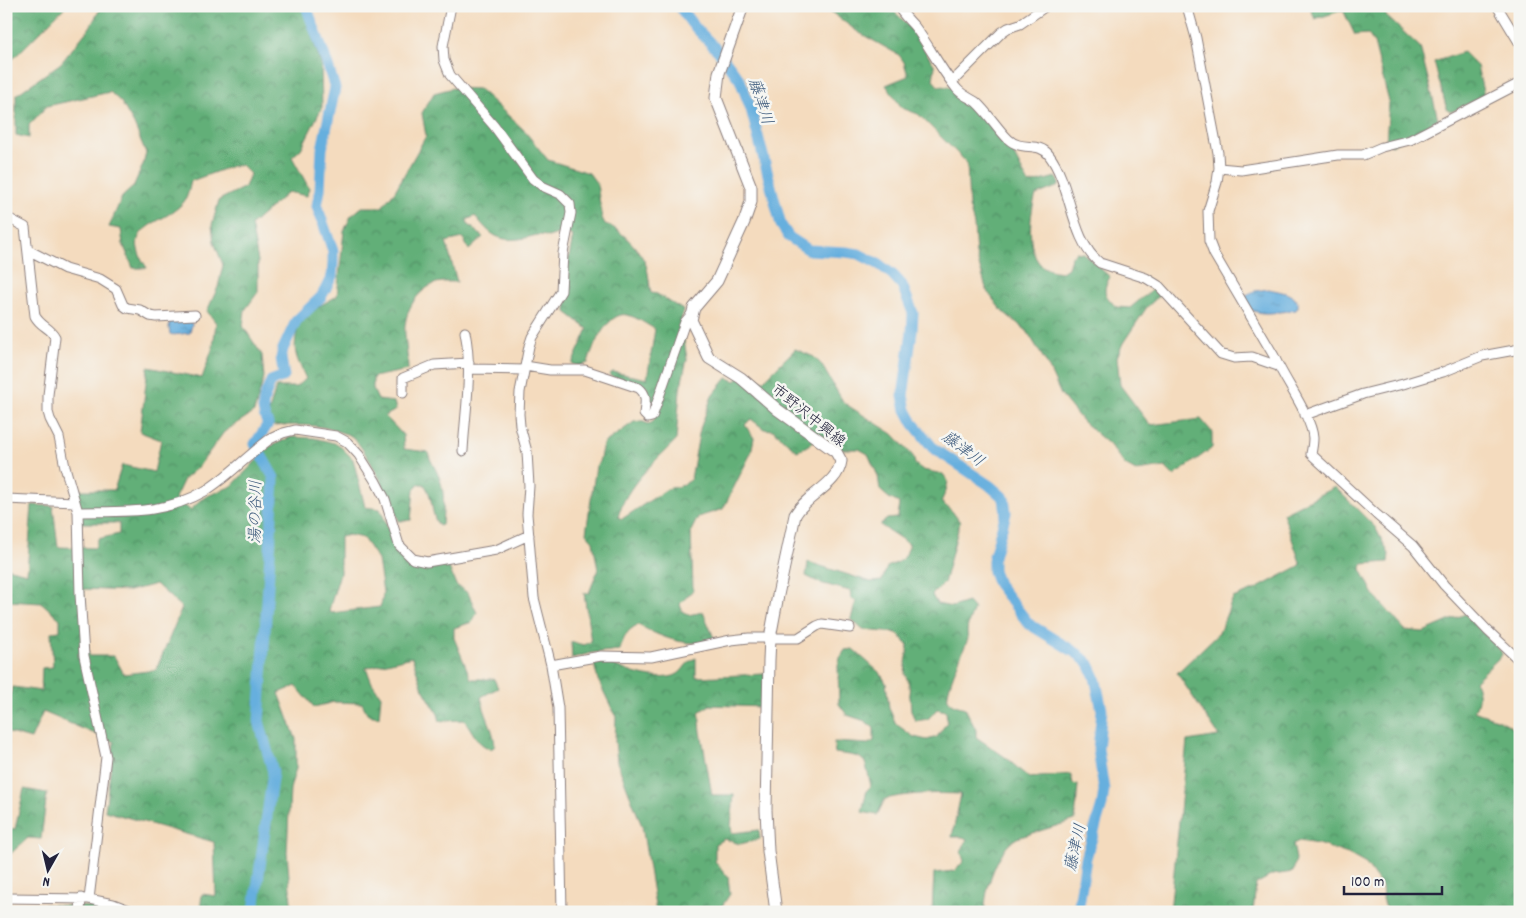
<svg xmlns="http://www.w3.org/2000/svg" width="1526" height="918" font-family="Dekko,'Klee One',sans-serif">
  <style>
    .forest { fill: url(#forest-crowns); stroke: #42685a; fill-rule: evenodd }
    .water { fill: url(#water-ripples); stroke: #44688c }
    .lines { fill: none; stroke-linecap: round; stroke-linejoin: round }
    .river { stroke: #66afde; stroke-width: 11 }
    .minor-casing { stroke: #8b7e7c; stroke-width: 11 }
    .major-casing { stroke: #8b7e7c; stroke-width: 13 }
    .minor { stroke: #fff; stroke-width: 9 }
    .major { stroke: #fff; stroke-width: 11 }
    .labels { text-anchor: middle; stroke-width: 5; stroke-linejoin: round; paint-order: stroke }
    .street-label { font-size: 15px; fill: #22223b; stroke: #f6f6f2 }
    .water-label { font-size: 16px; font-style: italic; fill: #3d5a7c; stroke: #f6f6f2 }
  </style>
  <defs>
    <pattern id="forest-crowns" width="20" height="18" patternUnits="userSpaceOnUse" patternTransform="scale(1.25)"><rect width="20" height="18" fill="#62af78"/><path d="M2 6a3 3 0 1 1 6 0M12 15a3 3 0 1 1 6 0" fill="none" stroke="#508e64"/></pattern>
    <pattern id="water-ripples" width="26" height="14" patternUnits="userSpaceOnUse" patternTransform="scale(1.25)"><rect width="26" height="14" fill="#66afde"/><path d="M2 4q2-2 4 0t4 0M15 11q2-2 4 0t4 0" fill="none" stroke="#548eb5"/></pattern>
  </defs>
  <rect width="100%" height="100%" fill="#f6f6f2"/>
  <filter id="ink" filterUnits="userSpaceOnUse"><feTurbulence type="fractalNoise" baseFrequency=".02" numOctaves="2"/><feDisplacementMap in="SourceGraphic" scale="10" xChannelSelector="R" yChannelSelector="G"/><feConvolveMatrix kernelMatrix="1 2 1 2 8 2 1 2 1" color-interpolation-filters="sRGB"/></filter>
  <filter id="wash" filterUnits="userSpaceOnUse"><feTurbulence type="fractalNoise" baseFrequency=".0096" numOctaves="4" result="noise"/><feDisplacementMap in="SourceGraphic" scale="20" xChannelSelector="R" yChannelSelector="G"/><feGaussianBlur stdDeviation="1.12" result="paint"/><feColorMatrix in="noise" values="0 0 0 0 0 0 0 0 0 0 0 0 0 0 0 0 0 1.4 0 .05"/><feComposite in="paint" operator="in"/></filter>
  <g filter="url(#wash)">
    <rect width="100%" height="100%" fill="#f4dbbe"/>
    <!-- forest -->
    <path class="forest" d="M6,6H66L6,66Z
      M104,6H302L321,64L322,107L301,149L292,157L309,188L307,196L288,192L251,225L258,261V292L245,310L243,326L262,355L264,377L254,412L224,432L199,466L184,479L175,498L190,510L205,497L232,486L269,447L291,437L314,438L338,444L353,459L365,507L380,509L401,557L416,567L448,565L456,585L468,593L477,613L472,622L454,628V638L471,679H494L498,688L481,697C484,714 494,729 495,746L491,749C476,745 473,730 464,720L440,721L438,714L423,689L412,657L366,668L372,683L381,696L379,717L368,715L362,703L334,702L314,707L296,686L279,693L296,739V768L290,789L287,852L291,902L299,912H200L202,894L216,896L214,842L105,811L114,742L43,712L31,739L6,732V705L13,687L41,691L42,668L53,667L51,632L60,631V619L42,603L6,601V568L27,573L32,505L53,506L58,547L95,548L98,539L119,534V523H80L77,490H114L122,465L154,472L161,440L140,432L148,367L202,378L213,347L216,323L207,311L218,287L223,265L214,242L212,225L219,200L245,187L250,174L241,165L232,166L191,181C189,189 188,197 183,203C162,226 118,225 147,268H133L123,244L121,229L109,227L122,197L133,187L143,165L146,153L134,124L121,102L110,92L47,106L29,125V138L16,135V95L61,63L90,27L99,11ZM349,535L363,538L378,560L383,592L382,601L380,607L331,613L329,610L340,573V537ZM156,584L182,608L156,670L124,674L114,656H89L84,589L129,591Z
      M823,6H893V10L909,26L935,66L933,80L938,86L951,87L974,105L1012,151L1029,184L1056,177L1059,181V186L1036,195C1030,212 1026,249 1040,264C1046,270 1054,271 1062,272L1068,268L1071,258L1076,252L1083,253L1110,277C1101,292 1105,295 1116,307L1130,308L1155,287L1160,291V295L1147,307L1123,343L1117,357L1120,385L1150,425L1201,419L1212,432V448L1174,476L1165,467L1136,471L1125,465L1109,444L1083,422L1061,395L1047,364L1027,331L1001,310L987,291L976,255L974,225L969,206L967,163L918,114L902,108L886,85L908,76L904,62L899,55L858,32Z
      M1309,6H1386V16L1420,47L1438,119L1392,145L1386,142L1389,102L1374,43L1368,34L1355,35L1343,10L1315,19Z
      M1463,52L1477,66L1484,96L1451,112L1447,110L1434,62Z
      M453,88L479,89L523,129L548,160L589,173L597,184L602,218L605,224C620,228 641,251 646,265C649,274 649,284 651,293L657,294L683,310L681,321L687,359L680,390L676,440C654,463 626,485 618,517L622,519L667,489L684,485L691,479L700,429L712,396L727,378L736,381L744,372L763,381L795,349L814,357L821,364L844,403L893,434L913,456L915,464L923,470L943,474L948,481L946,491L941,502L952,511L960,522L944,583L932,595L937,604L952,607L968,602L974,609C970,619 965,628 968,639C964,649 945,690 948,699C950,705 959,706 965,708L976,730V737L1005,757L1029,778L1071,774L1073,784L1078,785L1075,820L1017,838C997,849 984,891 985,912H932L934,873L954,871L964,861L961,852L967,839L963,837H952L961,794C935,793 910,793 885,799L877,815L862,812L867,790L871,786L866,765L864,761L859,757L850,755L835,753L834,742L868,744L874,741V728L865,721L847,715L839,704L838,666L840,658L845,650L853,649L881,674L886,683L889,708L896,724L914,737L927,740L937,737L947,722L946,711L937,709L928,719L915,721L911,710L909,684L905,674L908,645L897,633L863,630L851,619L856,601L851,599L850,591L820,583L806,576L808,562L871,582L882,581L887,567C901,561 906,560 909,544L880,525L887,519L898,518L899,503L889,498L880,490L878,476L868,454L859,449H840L822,435L807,446L797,451L773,430L764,429L751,419L745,425L754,438L751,453L723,509L698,517L691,531L693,590L680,604L682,611L688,615L703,612L714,638C708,640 701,643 695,643C675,643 655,634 638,625C627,629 623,639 620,650L591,653L572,658L571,642L584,645L591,642L584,593H589L598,570L593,541L586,533L596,466L599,462L603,444L634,422L640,421L649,424L653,422L657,413L649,408L647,387L612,377L610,374L613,372L647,379L655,329C647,325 637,317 627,315C609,310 591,349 588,363L579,366L572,364L588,329L566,312L568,263L573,236L564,232L548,237C539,233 534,236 525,238C498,243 491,235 475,216L467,220L468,224L483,237L469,250L463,238L446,242L457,282C450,282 440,281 434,284C415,292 403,314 405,335C406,347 408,358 408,370L373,377V389L378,400L394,402L396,410L385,416L403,435L404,449L428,452C430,462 436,468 439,477C446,494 443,508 442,525L439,526C429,512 435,499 424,484H418L414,490L411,520L399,521C392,502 366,447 351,436C348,434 343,433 340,432C317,423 295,425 271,426L268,415L276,387H295L306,379C294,352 293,353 298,324L316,308L337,296L344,231L351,216L362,207H382L395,191L426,136L422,113L434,93Z
      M1335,487L1375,527L1389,554L1388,562L1362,564L1361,569L1374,595L1405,630L1423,632L1465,614L1501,651L1502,655L1475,681C1479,693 1480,699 1474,711C1493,719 1505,719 1520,734V875L1518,897L1520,898V912H1503L1497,906L1482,910L1480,912H1390L1384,906L1382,887L1366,864L1348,854L1318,844L1299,841L1293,844L1296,859L1293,872L1272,875L1256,884L1253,912H1170L1187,741L1219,736L1177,673L1219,633L1233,598L1254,590L1301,565L1283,513Z
      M696,658V677L765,674L763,707L710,705L699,712L701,732L712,795H734L731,826L732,833L759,830L760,839L740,844L724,839L715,844V861L728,877L730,894L718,912H656L642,826L617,762L615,741L616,717L598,680L594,664C607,660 613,665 623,669C636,675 655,679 669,677C685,675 683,662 696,658Z
      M24,789L47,793L41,839L28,838L8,856L6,873V828L15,829Z
      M33,904L95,907L118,912H32Z"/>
    <!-- water -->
    <path class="water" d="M1269,289C1281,292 1297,293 1298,307L1296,310C1280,311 1243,322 1246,295L1255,291Z
      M185,319L189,320L192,324L190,333C185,333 173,336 170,334L169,328L170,320Z"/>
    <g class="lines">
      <!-- river -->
      <path class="river" d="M679,6L692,24L719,52L740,80L751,109L781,225L789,237L809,250L846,252L859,254L880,265L893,275L902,285L913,313L912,331L903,396L906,410L913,423L933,448L989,485L1004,498L1006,513L993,560V571L998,584L1029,624L1078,654L1089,664L1095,677L1102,710L1098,749L1104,790L1102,805L1086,858L1078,912
        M254,910L273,772L259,721L269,571L274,478L255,444L268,424C258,405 265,398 271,381L284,376L281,358L283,349L296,321L321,297L325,290L332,276L333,262V251L317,206L320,190L322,149L335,88L325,57L306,6"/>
    </g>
  </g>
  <g filter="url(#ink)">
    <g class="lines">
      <!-- minor casing -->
      <g class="minor-casing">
        <path id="minor" d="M451,6L443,46L444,60L450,75L494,126L533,179L542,186L560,194L570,204L571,213L563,253L561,291L532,337L529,346L520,392L519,414L520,426L527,452L529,486L527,514L534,598L551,665L558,708L562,912
          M898,6C902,14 909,20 915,27C930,47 941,70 957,89C962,95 970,98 976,102C988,113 997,128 1008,139C1022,152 1038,141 1049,155C1072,185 1070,240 1100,263L1146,278L1159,286L1221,354L1234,358L1252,357L1278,366
          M1187,6L1196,38L1218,153L1219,168L1217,182L1208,211L1209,241L1214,254L1274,356C1283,378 1312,417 1313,438C1313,443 1312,449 1311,454L1377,515L1413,546L1444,585L1487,630L1520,661
          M1497,6L1520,44
          M952,82L1002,32L1008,28L1020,24L1046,6
          M1219,168L1241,170L1338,155H1363L1382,147L1410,140L1520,83
          M6,217L25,227L35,316C41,327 50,327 55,337L48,395V412L50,419L59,437L65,467L78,512L80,594L84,656L106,757L89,899
          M28,250L65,269L100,279L116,289L123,305L127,308L140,310L150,316L156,317L195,315
          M525,366L550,370H585L639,388C648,395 645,404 644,414L648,418L652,417L685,322L691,315
          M469,369L524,370
          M403,393V378L434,365L469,363
          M1305,415L1363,394L1403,384L1443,372L1482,356L1520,349
          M463,451C465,411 473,372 465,332
          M6,499L75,502
          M78,512C123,511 164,515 205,491C228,477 248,455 270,439L283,433L295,430L336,436L347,442L359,455L376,482L385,499L399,545L413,559L427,562L496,550L529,535
          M551,665L601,656L651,657L731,640L749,638H798L817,626L822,624L850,628
          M6,898L89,899L113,904L134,912
          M80,912L81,898"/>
      </g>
      <!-- major casing -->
      <g class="major-casing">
        <path id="major" d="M743,6L719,73L716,98L751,187V202L744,222L717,281L694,308L691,320L709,358L741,378L778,410L836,452L841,461C838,485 806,495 795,515L778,595L770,638L769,660L766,810L768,851L776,912"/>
      </g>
      <!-- minor -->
      <use href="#minor" class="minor"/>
      <!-- major -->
      <use href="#major" class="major"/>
    </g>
  </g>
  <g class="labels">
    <!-- street labels -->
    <g class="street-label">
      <text transform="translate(809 415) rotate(39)" y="5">市野沢中興線</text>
    </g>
    <!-- water labels -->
    <g class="water-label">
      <text transform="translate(762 101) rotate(72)" y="6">藤津川</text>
      <text transform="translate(964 448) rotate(37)" y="6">藤津川</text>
      <text transform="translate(254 512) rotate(-89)" y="6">湯の谷川</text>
      <text transform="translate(1074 847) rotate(-77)" y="6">藤津川</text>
    </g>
  </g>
  <!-- margin -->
  <rect width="1526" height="918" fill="none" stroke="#f6f6f2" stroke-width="25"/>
  <!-- north arrow -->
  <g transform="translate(48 870) rotate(188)" stroke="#f6f6f2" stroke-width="4" paint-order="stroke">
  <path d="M0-4L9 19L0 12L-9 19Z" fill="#22223b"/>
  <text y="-8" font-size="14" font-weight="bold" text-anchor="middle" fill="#22223b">N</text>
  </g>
  <!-- scale -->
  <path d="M1344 886v8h98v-8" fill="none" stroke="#22223b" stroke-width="2.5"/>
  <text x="1351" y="886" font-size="15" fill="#22223b" stroke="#f6f6f2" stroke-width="4" paint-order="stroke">100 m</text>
</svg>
